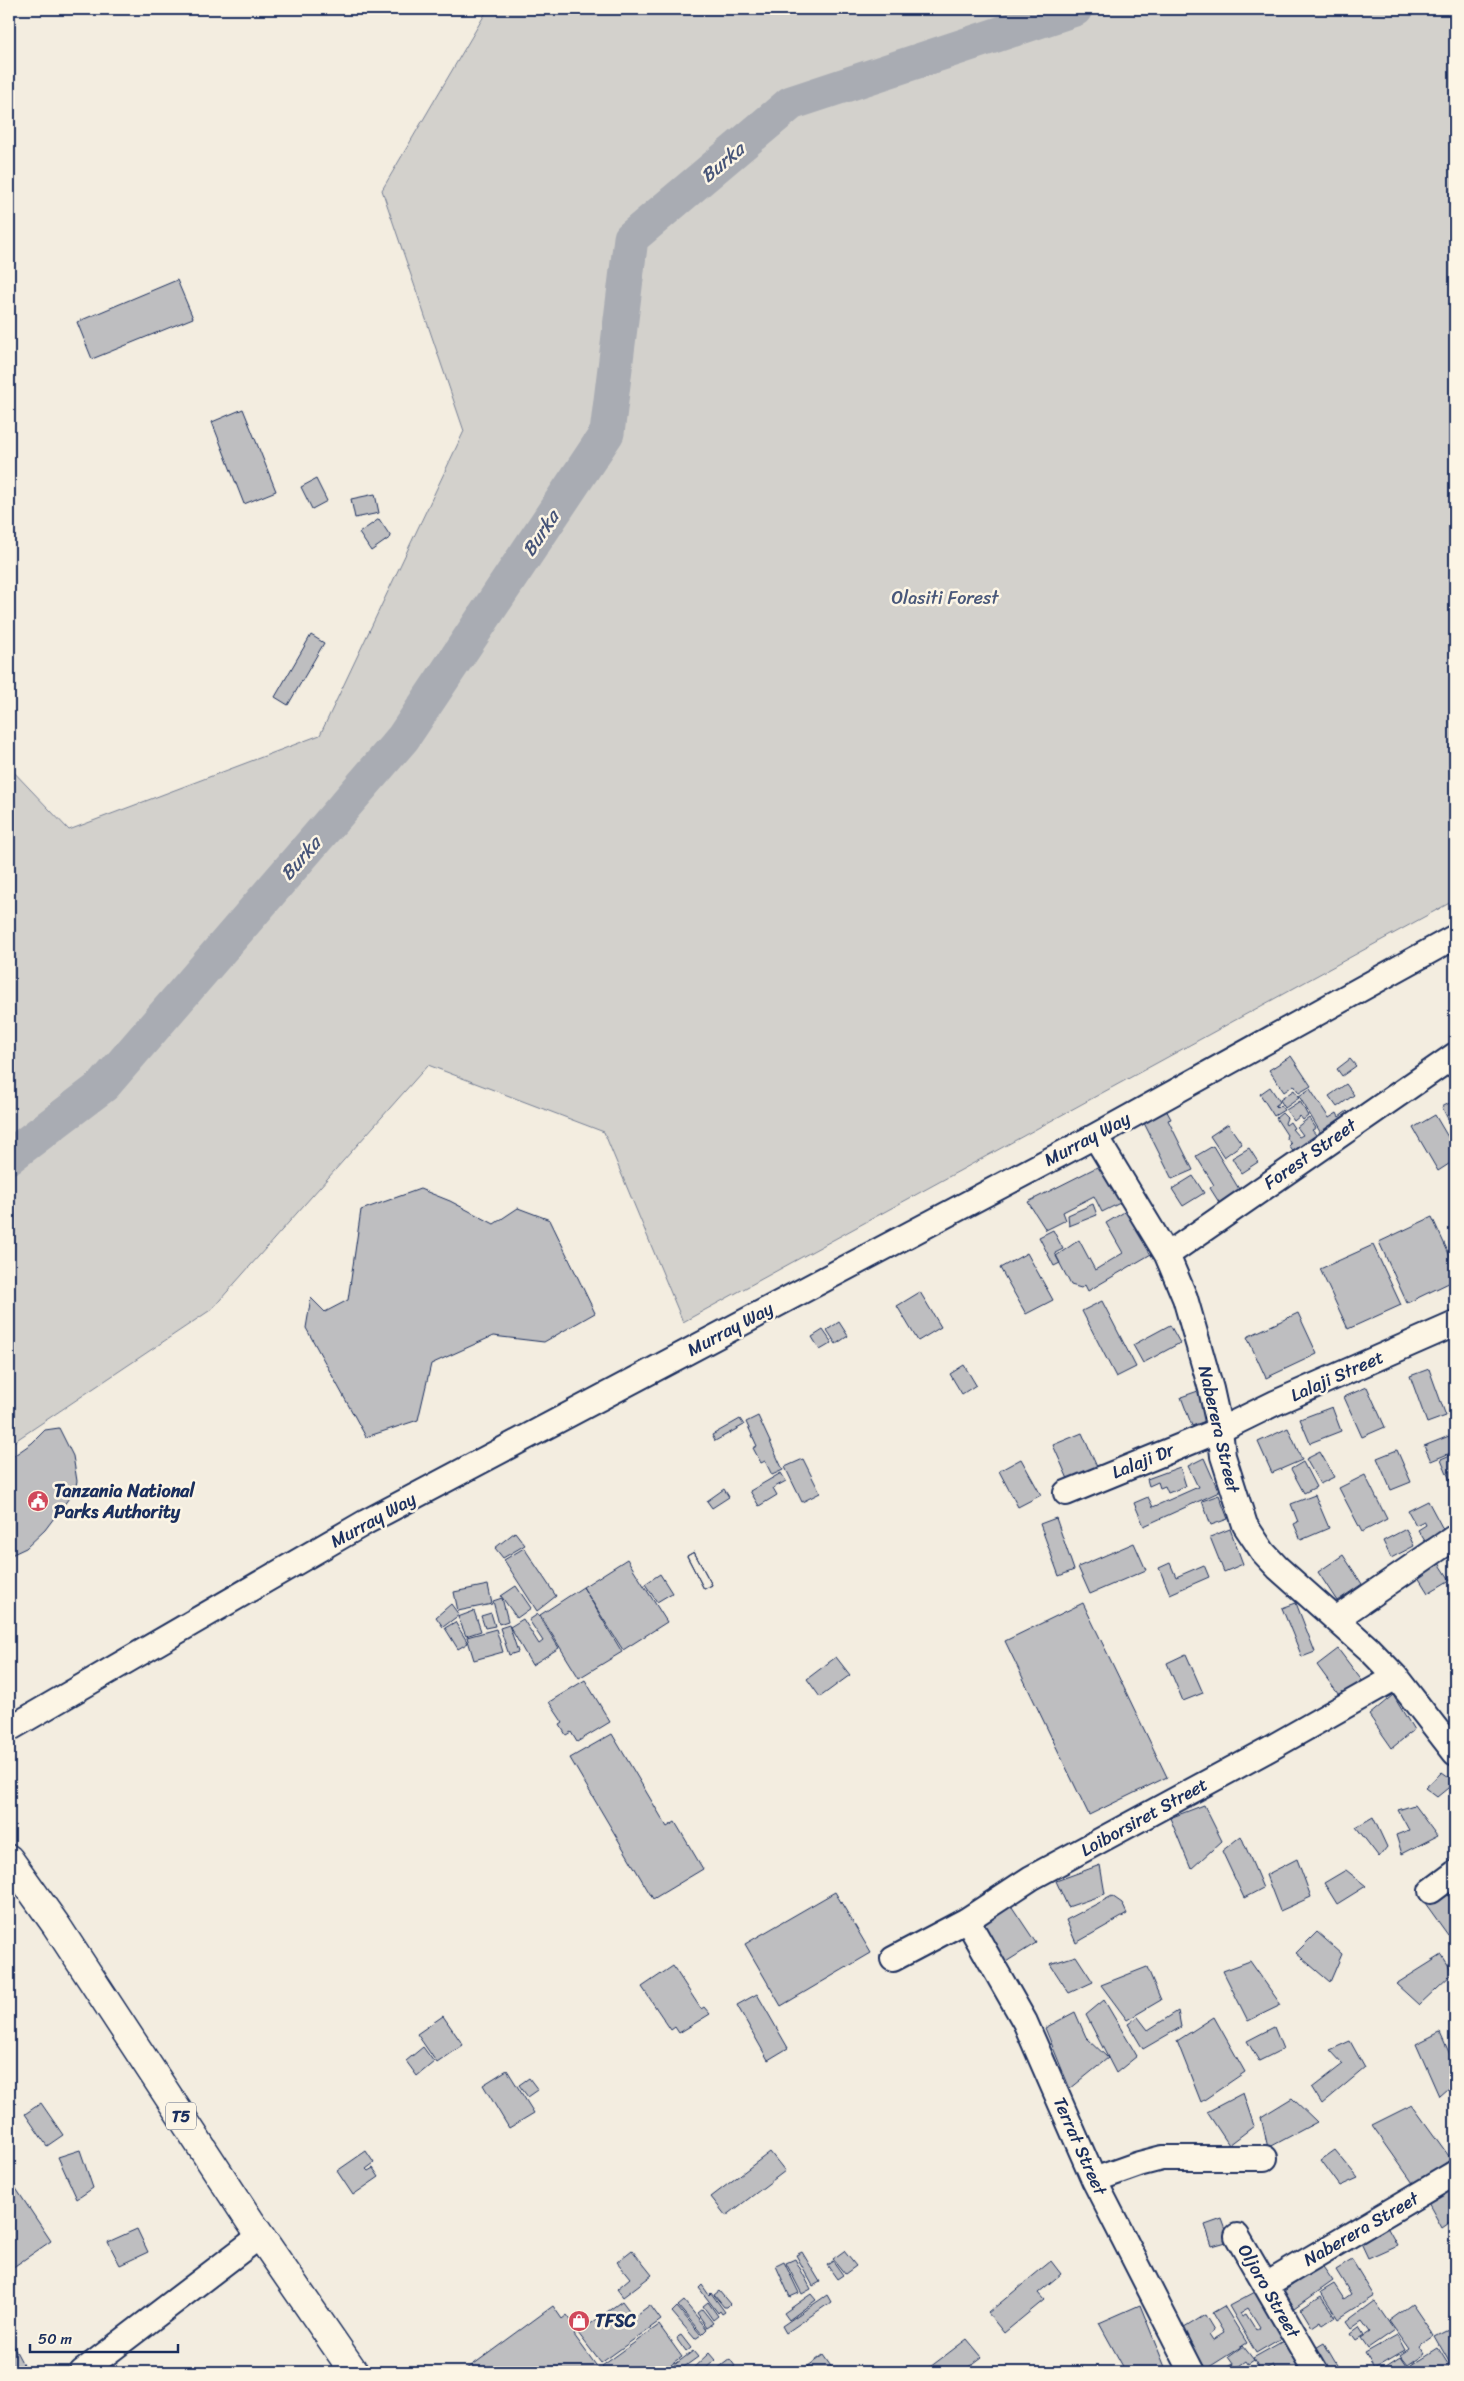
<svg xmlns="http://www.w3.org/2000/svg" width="1464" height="2381" font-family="Sriracha,sans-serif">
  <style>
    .green { fill: #d3d1cc; stroke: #778095 }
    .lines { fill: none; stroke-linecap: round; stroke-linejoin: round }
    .river { stroke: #a9acb3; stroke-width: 35 }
    .building { fill: #bebec0; stroke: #1b2f5e; fill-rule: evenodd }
    .street-casing { stroke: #1b2f5e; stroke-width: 28 }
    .highway-casing { stroke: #1b2f5e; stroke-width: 31 }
    .street { stroke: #fcf5e5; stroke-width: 24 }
    .highway { stroke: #fcf5e5; stroke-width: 28 }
    .labels { text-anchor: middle; stroke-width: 5; stroke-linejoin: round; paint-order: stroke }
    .shield { fill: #fcf5e5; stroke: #5e6a86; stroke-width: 1 }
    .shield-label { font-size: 16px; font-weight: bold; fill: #1b2f5e }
    .park-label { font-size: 18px; fill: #49587a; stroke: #fcf5e5 }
    .street-label { font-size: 18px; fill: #1b2f5e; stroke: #fcf5e5 }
    .poi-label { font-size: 18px; font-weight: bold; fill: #1b2f5e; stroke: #fcf5e5; text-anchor: start }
    .water-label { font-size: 19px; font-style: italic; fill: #465478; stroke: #fcf5e5 }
  </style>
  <rect width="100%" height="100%" fill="#f3ede0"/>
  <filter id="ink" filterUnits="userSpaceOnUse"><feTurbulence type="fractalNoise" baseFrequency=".02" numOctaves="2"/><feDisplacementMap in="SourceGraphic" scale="10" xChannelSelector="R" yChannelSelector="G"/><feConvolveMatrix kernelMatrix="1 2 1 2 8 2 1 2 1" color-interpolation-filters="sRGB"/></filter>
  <g filter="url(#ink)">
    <!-- green -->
    <path class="green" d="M488,9H1455V900L683,1322L604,1132L428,1065L212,1309L9,1445V767L69,830L320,735L464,431L382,190Z"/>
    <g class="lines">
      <!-- river -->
      <path class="river" d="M9,1157L104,1085L403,738L607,433L631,238L791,103L1075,9"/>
    </g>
    <!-- building -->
    <path class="building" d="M177,280L193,318L92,359L77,322Z
      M243,409L276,491L244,504L212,422Z
      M316,479L327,501L312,509L301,487Z
      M375,494L379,513L355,518L351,499Z
      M379,519L391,537L371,551L359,533Z
      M311,635L324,643L288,705L275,697Z
      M1291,1056L1311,1086L1299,1093L1294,1085L1284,1092L1269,1070Z
      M1350,1059L1356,1066L1342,1076L1337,1069Z
      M1346,1084L1354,1095L1337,1107L1329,1096Z
      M1270,1087L1280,1102L1275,1106L1277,1108L1280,1105L1284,1110L1274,1116L1260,1094Z
      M1310,1089L1329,1118L1337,1113L1339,1117L1347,1111L1354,1123L1326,1142L1299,1096Z
      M1294,1090L1299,1098L1285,1108L1280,1100Z
      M1455,1100V1128L1453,1129L1442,1107Z
      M1300,1101L1308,1116L1303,1120L1300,1116L1294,1121L1286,1110Z
      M1163,1104L1171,1119L1168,1120L1193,1170L1172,1179L1140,1115Z
      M1282,1113L1287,1118L1285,1123L1286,1125L1290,1122L1294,1128L1292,1129L1299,1137L1303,1135L1297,1127L1309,1118L1316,1128L1312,1130L1321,1141L1298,1158L1289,1146L1291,1144L1286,1137L1287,1135L1276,1118Z
      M1435,1115L1455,1149V1160L1438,1171L1413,1128Z
      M1228,1124L1242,1144L1224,1157L1210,1136Z
      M1213,1146L1242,1194L1222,1207L1210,1188L1214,1185L1196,1156Z
      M1249,1148L1258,1162L1241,1173L1232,1158Z
      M1105,1163L1124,1201L1102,1212L1094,1196L1063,1212L1066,1220L1046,1230L1028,1202Z
      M1193,1176L1204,1193L1183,1206L1172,1189Z
      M420,1189L450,1201L494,1224L518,1208L550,1220L595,1313L544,1342L493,1336L431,1364L418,1420L366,1437L306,1328L311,1298L325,1312L348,1300L361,1210Z
      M1093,1204L1097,1215L1069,1226L1068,1215Z
      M1131,1208L1158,1250L1088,1291L1085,1285L1081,1288L1071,1285L1056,1256L1079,1240L1095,1270L1123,1253L1106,1223Z
      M1432,1217L1455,1267V1280L1407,1303L1379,1242Z
      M1053,1230L1063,1249L1055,1253L1060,1263L1054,1266L1039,1237Z
      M1373,1245L1401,1305L1348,1329L1320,1269Z
      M1027,1253L1053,1300L1026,1314L1000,1268Z
      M920,1292L941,1327L918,1341L897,1306Z
      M1102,1301L1136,1367L1116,1377L1082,1311Z
      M1298,1313L1317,1354L1266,1378L1247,1337Z
      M839,1322L848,1336L836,1344L827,1330Z
      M1170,1325L1180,1343L1143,1363L1133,1345Z
      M823,1330L832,1343L820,1350L812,1337Z
      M964,1365L976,1385L962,1394L950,1374Z
      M1429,1369L1446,1416L1427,1423L1410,1376Z
      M1367,1387L1385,1427L1362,1437L1344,1397Z
      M1198,1391L1208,1420L1192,1426L1181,1397Z
      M1332,1407L1341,1431L1310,1443L1300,1419Z
      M758,1416L783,1470L772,1475L765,1461L761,1463L753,1448L757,1446L746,1422Z
      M740,1419L744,1425L715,1441L712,1435Z
      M59,1428L73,1456L77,1481L75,1490L45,1530L26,1548L9,1556V1459L32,1443L45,1430Z
      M1288,1428L1302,1460L1272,1473L1258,1442Z
      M1082,1433L1097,1467L1068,1479L1053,1445Z
      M1449,1436L1455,1451L1431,1461L1424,1446Z
      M1397,1450L1411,1482L1391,1490L1377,1458Z
      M1320,1452L1334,1477L1320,1484L1306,1459Z
      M1455,1453V1483L1452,1485L1441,1459Z
      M1204,1458L1219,1492L1144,1526L1134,1503L1148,1497L1153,1507L1198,1487L1188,1466Z
      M803,1459L820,1493L802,1502L785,1467Z
      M1021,1459L1041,1495L1018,1507L999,1471Z
      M1303,1462L1316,1487L1304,1493L1291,1469Z
      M1180,1467L1186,1486L1168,1493L1165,1486L1160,1488L1158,1482L1149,1486L1147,1479Z
      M781,1473L786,1481L773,1488L777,1495L759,1506L750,1491Z
      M1365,1475L1387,1519L1362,1532L1339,1488Z
      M724,1489L729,1497L712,1508L707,1501Z
      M1219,1495L1228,1519L1211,1525L1202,1501Z
      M1315,1495L1329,1528L1301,1540L1294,1524L1298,1522L1291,1504Z
      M1428,1501L1444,1531L1425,1541L1418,1530L1426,1525L1424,1521L1416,1525L1408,1511Z
      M1056,1518L1074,1570L1059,1576L1040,1524Z
      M1230,1529L1243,1564L1224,1572L1210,1537Z
      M1406,1529L1414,1546L1391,1558L1383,1541Z
      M515,1532L525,1545L503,1558L495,1548Z
      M1134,1543L1146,1570L1090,1594L1078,1567Z
      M524,1548L556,1596L537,1611L504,1560Z
      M694,1552L712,1585L704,1589L687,1556Z
      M694,1552L712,1585L704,1589L687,1556Z
      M1343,1555L1362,1584L1337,1601L1318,1572Z
      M627,1559L667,1622L623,1650L583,1587Z
      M1170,1563L1176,1577L1204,1565L1209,1577L1170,1594L1159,1568Z
      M1439,1563L1450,1580L1428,1593L1418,1577Z
      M660,1574L672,1593L657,1602L645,1584Z
      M488,1585L492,1604L458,1611L454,1592Z
      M516,1586L531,1608L517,1618L501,1596Z
      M583,1587L622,1652L579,1678L540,1615Z
      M502,1598L508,1621L499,1624L493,1601Z
      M1083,1603L1167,1777L1089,1815L1005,1641Z
      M1296,1603L1315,1652L1302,1657L1282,1608Z
      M451,1604L459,1615L443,1627L436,1617Z
      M474,1611L481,1631L466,1636L458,1617Z
      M491,1613L495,1626L485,1628L481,1616Z
      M538,1614L559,1648L532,1665L510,1627L523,1619L539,1644L543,1641L529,1620Z
      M455,1622L468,1643L458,1649L445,1628Z
      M509,1625L518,1652L509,1655L500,1628Z
      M496,1629L503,1652L474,1660L467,1637Z
      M1338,1649L1363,1682L1341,1698L1317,1665Z
      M1186,1654L1203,1693L1183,1701L1167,1663Z
      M836,1657L850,1675L820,1697L807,1679Z
      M585,1680L610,1722L577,1742L571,1732L566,1735L560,1725L563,1723L549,1702Z
      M1393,1695L1414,1730L1392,1748L1369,1715Z
      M612,1734L667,1827L675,1822L703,1869L653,1899L570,1758Z
      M1442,1772L1452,1779L1453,1784L1437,1797L1425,1788Z
      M1204,1805L1222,1841L1191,1869L1170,1818Z
      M1414,1805L1437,1836L1402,1854L1396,1835L1409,1830L1398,1810Z
      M1373,1817L1387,1847L1379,1857L1356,1827Z
      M1241,1836L1263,1888L1244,1898L1222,1851Z
      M1297,1859L1311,1897L1280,1911L1266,1875Z
      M1100,1865L1105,1894L1068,1907L1056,1881Z
      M1346,1870L1366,1886L1337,1904L1324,1883Z
      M1445,1887L1455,1906V1932L1448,1935L1425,1903Z
      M835,1892L871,1953L781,2006L745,1944Z
      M1112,1896L1122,1903L1127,1914L1076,1943L1066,1920Z
      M1010,1904L1036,1943L1001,1965L979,1926Z
      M1317,1932L1342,1954L1330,1982L1296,1953Z
      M1442,1955L1453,1973L1419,2005L1396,1984Z
      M1076,1956L1093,1982L1069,1993L1050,1964Z
      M1250,1961L1281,2005L1248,2021L1223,1971Z
      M673,1966L701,2009L704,2007L710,2014L679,2033L675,2027L671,2030L642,1987Z
      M1147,1967L1161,2000L1127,2020L1101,1985Z
      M757,1994L788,2048L768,2060L737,2005Z
      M1104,2000L1137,2056L1116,2073L1086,2015Z
      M1178,2011L1181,2027L1143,2049L1128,2024L1138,2017L1148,2030Z
      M1075,2012L1086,2037L1108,2058L1070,2089L1045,2028Z
      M443,2016L463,2045L437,2063L417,2034Z
      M1214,2017L1245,2072L1201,2102L1177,2041Z
      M1274,2027L1283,2049L1259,2061L1247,2041Z
      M1440,2032L1455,2066V2082L1439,2096L1416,2044Z
      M1350,2041L1365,2068L1322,2104L1312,2088L1343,2064L1330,2050Z
      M423,2047L434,2062L417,2076L406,2061Z
      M507,2070L534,2113L509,2128L483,2085Z
      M529,2078L538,2090L528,2097L519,2085Z
      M1243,2093L1254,2126L1229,2145L1207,2112Z
      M1292,2098L1317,2122L1268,2148L1261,2117Z
      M41,2103L63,2135L47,2146L25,2114Z
      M1412,2105L1451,2159L1415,2186L1372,2125Z
      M80,2150L93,2188L77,2199L58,2157Z
      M1335,2150L1358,2178L1340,2186L1321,2160Z
      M366,2151L374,2163L366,2169L368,2171L373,2168L379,2177L353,2195L337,2171Z
      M770,2152L785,2171L726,2216L711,2197Z
      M9,2178L51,2241L9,2270Z
      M1455,2183V2219L1442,2228L1426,2199Z
      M1222,2219L1230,2241L1212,2246L1205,2225Z
      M1387,2227L1397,2245L1368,2258L1361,2243Z
      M137,2229L148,2252L120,2265L108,2242Z
      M632,2250L652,2275L623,2297L617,2289L630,2278L617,2262Z
      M844,2251L856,2266L845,2274L833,2259Z
      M802,2252L820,2282L813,2286L796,2255Z
      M795,2259L811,2289L802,2294L786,2263Z
      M1352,2260L1374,2296L1338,2319L1321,2292L1334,2284L1344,2299L1351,2294L1336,2270Z
      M833,2261L843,2275L837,2279L827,2265Z
      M1051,2261L1061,2274L1038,2293L1044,2300L1004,2333L988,2313Z
      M784,2262L799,2293L790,2297L776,2266Z
      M1321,2264L1333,2281L1295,2308L1283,2292Z
      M702,2285L709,2295L711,2293L725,2312L722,2314L720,2311L718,2313L699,2288Z
      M719,2291L730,2304L727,2307H724L714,2295Z
      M1257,2291L1283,2337L1256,2353L1229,2306ZM1248,2308L1260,2327L1256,2330L1246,2314L1242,2316L1240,2313Z
      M811,2294L816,2300L789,2320L784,2313Z
      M827,2295L831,2302L786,2333L782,2326Z
      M1321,2296L1335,2317L1323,2325L1321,2321L1312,2327L1301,2309Z
      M622,2301L634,2317L650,2305L661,2320L601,2363L578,2333Z
      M684,2301L707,2329L702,2334L678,2306Z
      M1374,2301L1394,2330L1368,2348L1361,2338L1370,2332L1362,2321L1352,2328L1347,2321Z
      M708,2302L718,2316L713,2320L703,2306Z
      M1412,2304L1434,2336L1420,2346L1425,2353L1408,2365L1400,2355L1409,2349L1389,2321Z
      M1140,2305L1165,2367L1153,2372H1126L1099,2323Z
      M553,2306L562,2319L567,2315L579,2331L574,2335L601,2372H463Z
      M1224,2306L1247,2343L1206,2369L1181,2330L1205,2315L1214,2330L1209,2334L1213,2340L1224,2333L1212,2313Z
      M677,2307L701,2335L695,2339L672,2312Z
      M702,2309L713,2323L707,2327L697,2313Z
      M659,2325L682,2357L661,2372H607L602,2366Z
      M1359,2327L1364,2335L1356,2340L1351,2333Z
      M1449,2330L1455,2343V2372L1435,2337Z
      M681,2335L691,2348L686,2352L676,2338Z
      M1397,2335L1405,2350L1374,2368L1365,2353Z
      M9,2338L27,2372H9Z
      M967,2339L982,2357L962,2372H934L930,2367Z
      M1285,2340L1304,2372H1277L1273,2365L1261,2371L1253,2358Z
      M1324,2343L1341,2372H1321L1309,2352Z
      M1243,2346L1254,2360L1248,2364L1246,2361L1236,2368L1228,2357Z
      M1438,2348L1453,2372H1415L1411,2365Z
      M693,2351L698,2357L677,2372H671L669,2369Z
      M709,2353L715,2360L702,2372H689Z
      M823,2355L835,2372H800Z
      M1401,2357L1411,2372H1378Z
      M730,2359L735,2366L727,2372H713Z
      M1232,2364L1238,2372H1221Z"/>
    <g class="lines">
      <!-- street casing -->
      <g class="street-casing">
        <path id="street" d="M1095,1136L1167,1255L1185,1298L1211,1389L1220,1430L1223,1456L1245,1525L1263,1552L1278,1568L1369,1649L1396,1677L1455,1753
          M1167,1255L1455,1055
          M1066,1493L1220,1430L1275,1403L1455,1324
          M1336,1619L1455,1537
          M9,1729L366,1522L1095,1136L1455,937
          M1431,1891L1455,1873
          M967,1920L1025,2022L1094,2180L1192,2372
          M893,1959L967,1920L1031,1878L1269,1749L1396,1677
          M1094,2180L1139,2164L1162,2158H1265
          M1237,2236L1316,2372
          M1266,2285L1455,2173
          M82,2372L260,2236"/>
      </g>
      <!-- highway casing -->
      <g class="highway-casing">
        <path id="highway" d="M9,1859L56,1925L250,2221L354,2372"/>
      </g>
      <!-- street -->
      <use href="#street" class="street"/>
      <!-- highway -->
      <use href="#highway" class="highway"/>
    </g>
  </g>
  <!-- icons -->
  <defs>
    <g id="civic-disc" transform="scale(1.125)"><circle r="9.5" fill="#d1495b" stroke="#fcf5e5"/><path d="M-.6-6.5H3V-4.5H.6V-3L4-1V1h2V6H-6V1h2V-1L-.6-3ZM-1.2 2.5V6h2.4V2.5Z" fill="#fff"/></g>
    <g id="shop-disc" transform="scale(1.125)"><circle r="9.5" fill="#d1495b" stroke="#fcf5e5"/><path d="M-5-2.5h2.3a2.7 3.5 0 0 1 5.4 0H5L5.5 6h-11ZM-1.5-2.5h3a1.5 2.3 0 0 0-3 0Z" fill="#fff"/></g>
  </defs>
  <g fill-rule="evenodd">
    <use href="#civic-disc" x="38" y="1501"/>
    <use href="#shop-disc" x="579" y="2321"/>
  </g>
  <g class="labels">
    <!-- shield labels -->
    <rect class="shield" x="166" y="2102.5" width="30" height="27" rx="4"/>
    <g class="shield-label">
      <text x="181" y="2122">T5</text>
    </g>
    <!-- park labels -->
    <g class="park-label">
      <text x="945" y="604">Olasiti Forest</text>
    </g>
    <!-- street labels -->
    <g class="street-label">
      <text transform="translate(1087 1139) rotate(-28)" y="6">Murray Way</text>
      <text transform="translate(1310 1154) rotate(-35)" y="6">Forest Street</text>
      <text transform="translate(730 1329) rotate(-28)" y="6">Murray Way</text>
      <text transform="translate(1337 1376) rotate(-24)" y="6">Lalaji Street</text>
      <text transform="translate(1219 1429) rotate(77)" y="6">Naberera Street</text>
      <text transform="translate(1143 1461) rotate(-22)" y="6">Lalaji Dr</text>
      <text transform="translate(373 1520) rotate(-29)" y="6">Murray Way</text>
      <text transform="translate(1144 1817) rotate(-29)" y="6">Loiborsiret Street</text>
      <text transform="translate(1080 2146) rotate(66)" y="6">Terrat Street</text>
      <text transform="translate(1361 2229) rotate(-30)" y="6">Naberera Street</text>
      <text transform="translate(1269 2291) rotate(60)" y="6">Oljoro Street</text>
    </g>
    <!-- poi labels -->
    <g class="poi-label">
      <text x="54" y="1497">Tanzania National<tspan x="54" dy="21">Parks Authority</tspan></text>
      <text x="595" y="2327">TFSC</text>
    </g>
    <!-- water labels -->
    <g class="water-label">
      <text transform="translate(722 162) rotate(-40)" y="7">Burka</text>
      <text transform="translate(540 533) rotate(-56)" y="7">Burka</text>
      <text transform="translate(300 858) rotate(-49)" y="7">Burka</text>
    </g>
  </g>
  <!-- margin -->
  <rect width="1464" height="2381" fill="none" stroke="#fcf5e5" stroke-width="30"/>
  <rect x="15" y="15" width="1434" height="2351" fill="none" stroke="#1b2f5e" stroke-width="2" filter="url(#ink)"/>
  <!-- scale -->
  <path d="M30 2344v8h148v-8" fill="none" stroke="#1b2f5e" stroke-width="2.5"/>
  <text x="38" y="2344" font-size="15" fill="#1b2f5e" stroke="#fcf5e5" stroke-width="4" paint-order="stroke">50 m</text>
</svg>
